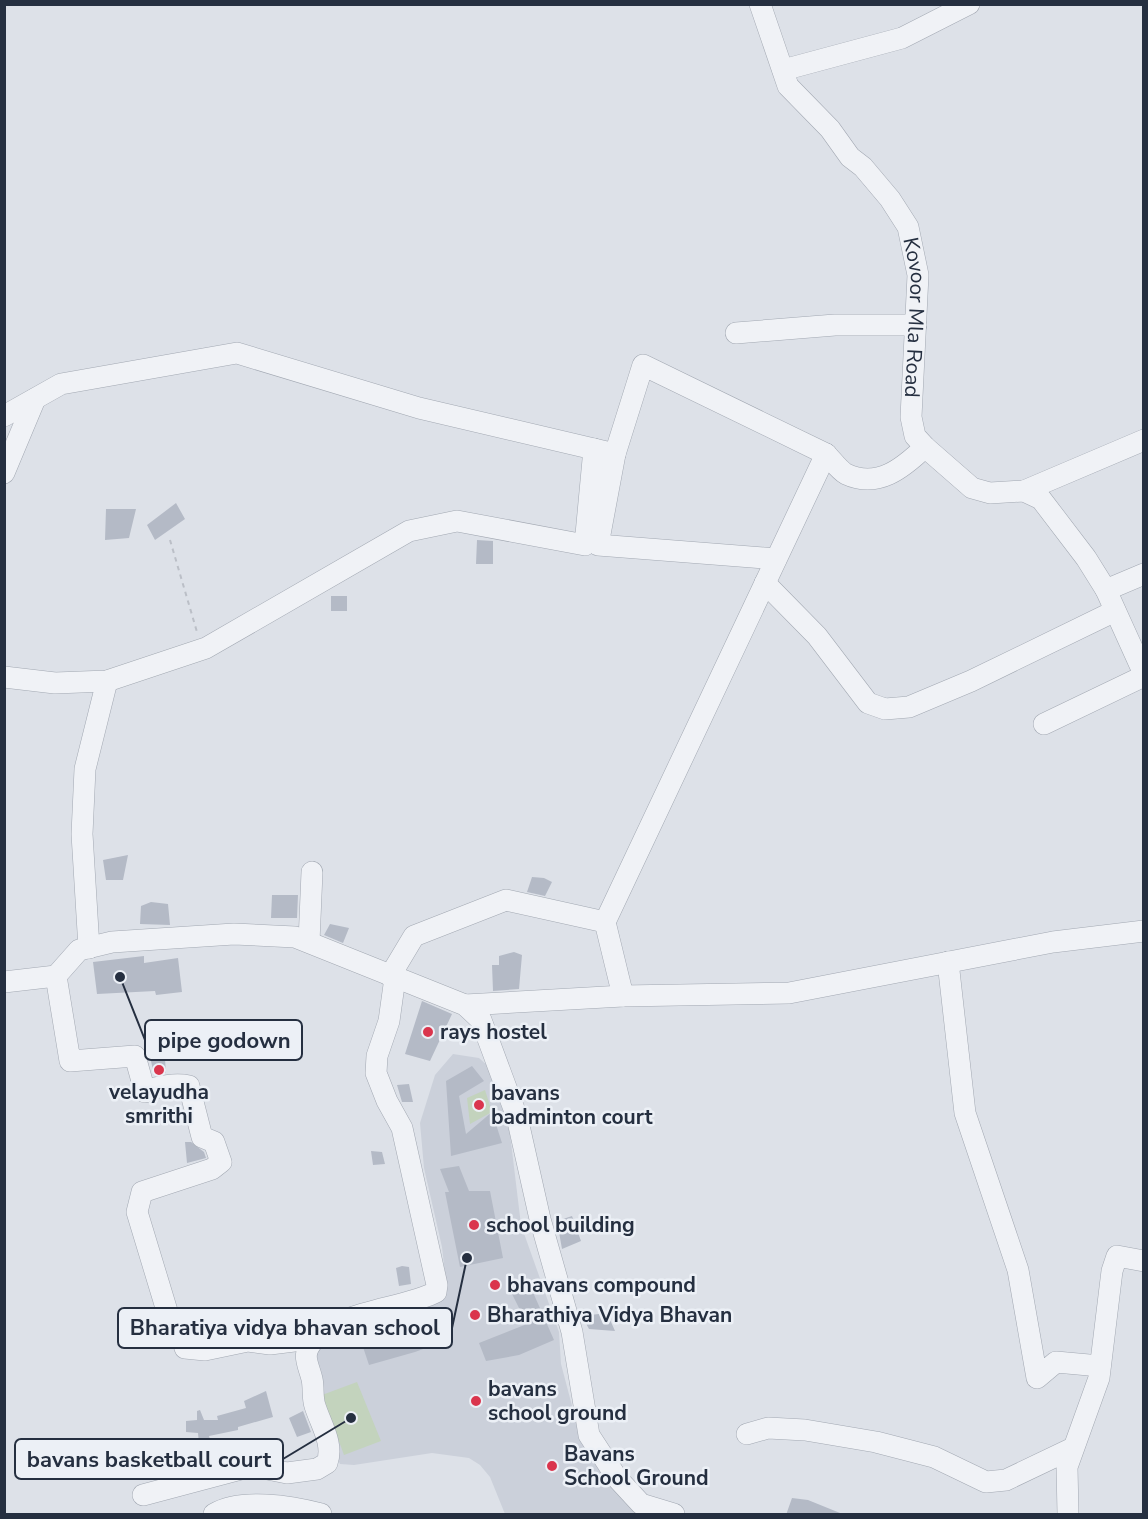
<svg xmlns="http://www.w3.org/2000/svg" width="1148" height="1519" font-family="'Nunito Sans',sans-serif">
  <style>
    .built { fill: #cbd0da }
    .green { fill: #c3d3bd }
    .building { fill: #b4bac6 }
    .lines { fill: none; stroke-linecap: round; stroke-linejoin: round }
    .minor-casing { stroke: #a2a8b2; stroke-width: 22 }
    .path { stroke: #bbbfc7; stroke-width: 2; stroke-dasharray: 4.5 4.5; stroke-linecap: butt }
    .minor { stroke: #f0f2f6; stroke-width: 21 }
    .poi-dot { fill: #da354d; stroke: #ecf0f6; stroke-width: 2 }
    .labels { text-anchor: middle; stroke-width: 5; stroke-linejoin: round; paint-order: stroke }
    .street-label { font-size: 21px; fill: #252f40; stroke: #ecf0f6 }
    .poi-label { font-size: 21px; font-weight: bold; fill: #252f40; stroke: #ecf0f6; text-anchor: start }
    .leader { fill: none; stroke: #252f40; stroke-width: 2 }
    .callout-dot { fill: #252f40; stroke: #ecf0f6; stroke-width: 2 }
    .callout { fill: #ecf0f6; stroke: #252f40; stroke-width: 2 }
    .callout-label { font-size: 22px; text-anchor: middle; font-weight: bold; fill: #252f40 }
  </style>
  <rect width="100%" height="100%" fill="#dde1e8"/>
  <!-- built -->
  <path class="built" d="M453,1054L479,1058L489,1067L503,1106L510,1134L521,1225L559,1332L561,1364L576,1421L646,1514H505L490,1477L480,1465L469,1458L432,1453L354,1465L340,1464L337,1457L320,1403L315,1351L331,1338L352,1329L436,1302L447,1291L442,1247L424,1168L420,1123L435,1075Z"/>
  <!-- green -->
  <path class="green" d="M485,1090L492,1112L470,1124L467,1098Z
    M357,1382L381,1441L344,1455L322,1395Z"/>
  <!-- building -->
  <path class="building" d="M176,503L185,519L155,540L147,525Z
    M106,509H136L129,538L105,540Z
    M477,540L493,541V564H476Z
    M331,596H347V611H331Z
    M128,855L123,880H106L103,860Z
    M532,877L544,878L552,882L545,896L527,892Z
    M272,895H298L297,918H271Z
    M151,902L168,904L170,925L140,924L141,906Z
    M330,924L349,928L343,943L324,935Z
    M514,952L522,955L519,989L493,991L492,965H499V956Z
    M144,956V963L178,958L182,992L156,995L155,991L97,994L93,962Z
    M422,1001L452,1014L430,1061L405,1054Z
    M165,1059L166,1073L154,1075L151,1061Z
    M472,1066L484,1081L459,1096L466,1134L492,1112L502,1143L451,1156L446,1081Z
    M409,1084L413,1102H402L397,1085Z
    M185,1142H191L204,1152L206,1158L187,1163Z
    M371,1151L382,1152L385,1164L373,1165Z
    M459,1166L469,1191H490L503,1258L460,1267L445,1192H449L440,1169Z
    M572,1216L581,1241L562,1249L557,1221Z
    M402,1266L409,1267L411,1284L399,1286L396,1268Z
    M528,1281L554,1340L519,1355L486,1361L479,1343L527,1324L509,1288Z
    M439,1312L453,1338L415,1352L369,1365L360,1338Z
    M607,1313L615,1331L589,1329L582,1316Z
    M266,1391L273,1417L238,1427V1430L209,1436L217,1462L201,1466L198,1433L186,1432V1421L197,1420V1411L200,1410L204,1420H218L217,1416L246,1408L244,1401Z
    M303,1411L311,1432L297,1437L289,1418Z
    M792,1498L808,1500L845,1515H786Z"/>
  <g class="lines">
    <!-- minor casing -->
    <g class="minor-casing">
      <g id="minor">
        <path id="s1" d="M760,4L788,86L830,129L850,157L863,167L890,199L908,227L918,275L911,417L915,436L925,447L972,488L990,493L1024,491L1041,499L1086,558L1106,590L1144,674"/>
        <path d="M783,70L902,38L969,4"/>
        <path d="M736,333L835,325H916"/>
        <path d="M4,416L61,384L237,353L419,408L615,454L643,365L826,454L605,922L506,900L414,936L390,976"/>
        <path d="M615,454L598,545L776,559"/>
        <path d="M826,454C832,460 839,470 846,474C878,489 903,468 925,447"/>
        <path d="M4,473L35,399"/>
        <path d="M1024,491L1144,440"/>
        <path d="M765,583L817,636L868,703L885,709L909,707L971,681L1115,611"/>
        <path d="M1106,590L1144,574"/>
        <path d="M4,677L55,683L107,681L206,648L409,531L457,521L585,545L594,449"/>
        <path d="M1044,724L1144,676"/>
        <path d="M605,922L623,996L789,993L1053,942L1144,931"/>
        <path d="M309,942L312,872"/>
        <path d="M89,948L82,834L85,769L107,681"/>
        <path d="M948,962L965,1113L1018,1270L1037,1378L1056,1362L1100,1366"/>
        <path d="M56,976L70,1061L135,1056L145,1092C157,1086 176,1083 189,1086L202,1137L214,1142L221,1162L212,1169L142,1192L137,1212L167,1311L179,1330L185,1348L205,1350L248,1341L270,1344L294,1341L319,1333"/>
        <path d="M4,982L56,976L79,950L112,942L234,934L295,937L465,1005L481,1020L517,1117L540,1219L572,1332L589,1435L617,1478L641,1504L674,1514"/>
        <path d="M465,1005L623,996"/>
        <path d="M747,1434L768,1428L805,1430L876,1442L934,1457L986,1482L1006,1480L1073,1448"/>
        <path d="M143,1495L252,1466L287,1473L317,1469L327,1463C334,1444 321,1425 315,1406C312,1397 314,1388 312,1379C308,1363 301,1355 313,1341C336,1311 404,1309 436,1292L437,1285L402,1128L387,1101L376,1073L377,1056L389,1021L394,985L398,979"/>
        <path d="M214,1514C241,1498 291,1506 321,1514"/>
        <path d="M1068,1514L1067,1467L1099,1378L1112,1271L1117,1256L1144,1261"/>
      </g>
    </g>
    <!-- path -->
    <path class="path" d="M170,540L197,632"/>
    <!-- minor -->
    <use href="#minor" class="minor"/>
  </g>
  <!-- markers -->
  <g class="poi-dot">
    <circle cx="428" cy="1032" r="6"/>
    <circle cx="159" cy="1070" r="6"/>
    <circle cx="479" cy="1105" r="6"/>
    <circle cx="474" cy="1225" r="6"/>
    <circle cx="495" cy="1285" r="6"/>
    <circle cx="475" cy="1315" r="6"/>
    <circle cx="476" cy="1401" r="6"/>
    <circle cx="552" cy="1466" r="6"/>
  </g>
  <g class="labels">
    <!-- street labels -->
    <g class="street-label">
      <text dy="7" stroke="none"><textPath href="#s1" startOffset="364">Kovoor Mla Road</textPath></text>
    </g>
    <!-- poi labels -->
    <g class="poi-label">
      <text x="440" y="1039">rays hostel</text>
      <text x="159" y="1099" text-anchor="middle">velayudha<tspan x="159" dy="24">smrithi</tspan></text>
      <text x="491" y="1100">bavans<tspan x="491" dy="24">badminton court</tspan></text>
      <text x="486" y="1232">school building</text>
      <text x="507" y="1292">bhavans compound</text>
      <text x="487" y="1322">Bharathiya Vidya Bhavan</text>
      <text x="488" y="1396">bavans<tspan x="488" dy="24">school ground</tspan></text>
      <text x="564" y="1461">Bavans<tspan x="564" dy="24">School Ground</tspan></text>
    </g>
  </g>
  <!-- callouts -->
  <path class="leader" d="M120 977L145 1040M467 1258L452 1328M351 1418L283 1459"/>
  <g class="callout-dot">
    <circle cx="120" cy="977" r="6"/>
    <circle cx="467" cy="1258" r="6"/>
    <circle cx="351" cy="1418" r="6"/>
  </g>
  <g class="callout">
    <rect x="145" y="1020" width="157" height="40" rx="6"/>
    <rect x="118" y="1308" width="334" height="40" rx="6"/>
    <rect x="15" y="1439" width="268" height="40" rx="6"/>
  </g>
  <g class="callout-label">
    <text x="224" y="1048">pipe godown</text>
    <text x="285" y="1335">Bharatiya vidya bhavan school</text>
    <text x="149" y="1467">bavans basketball court</text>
  </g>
  <!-- border -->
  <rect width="1148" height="1519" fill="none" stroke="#252f40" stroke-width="12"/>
</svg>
